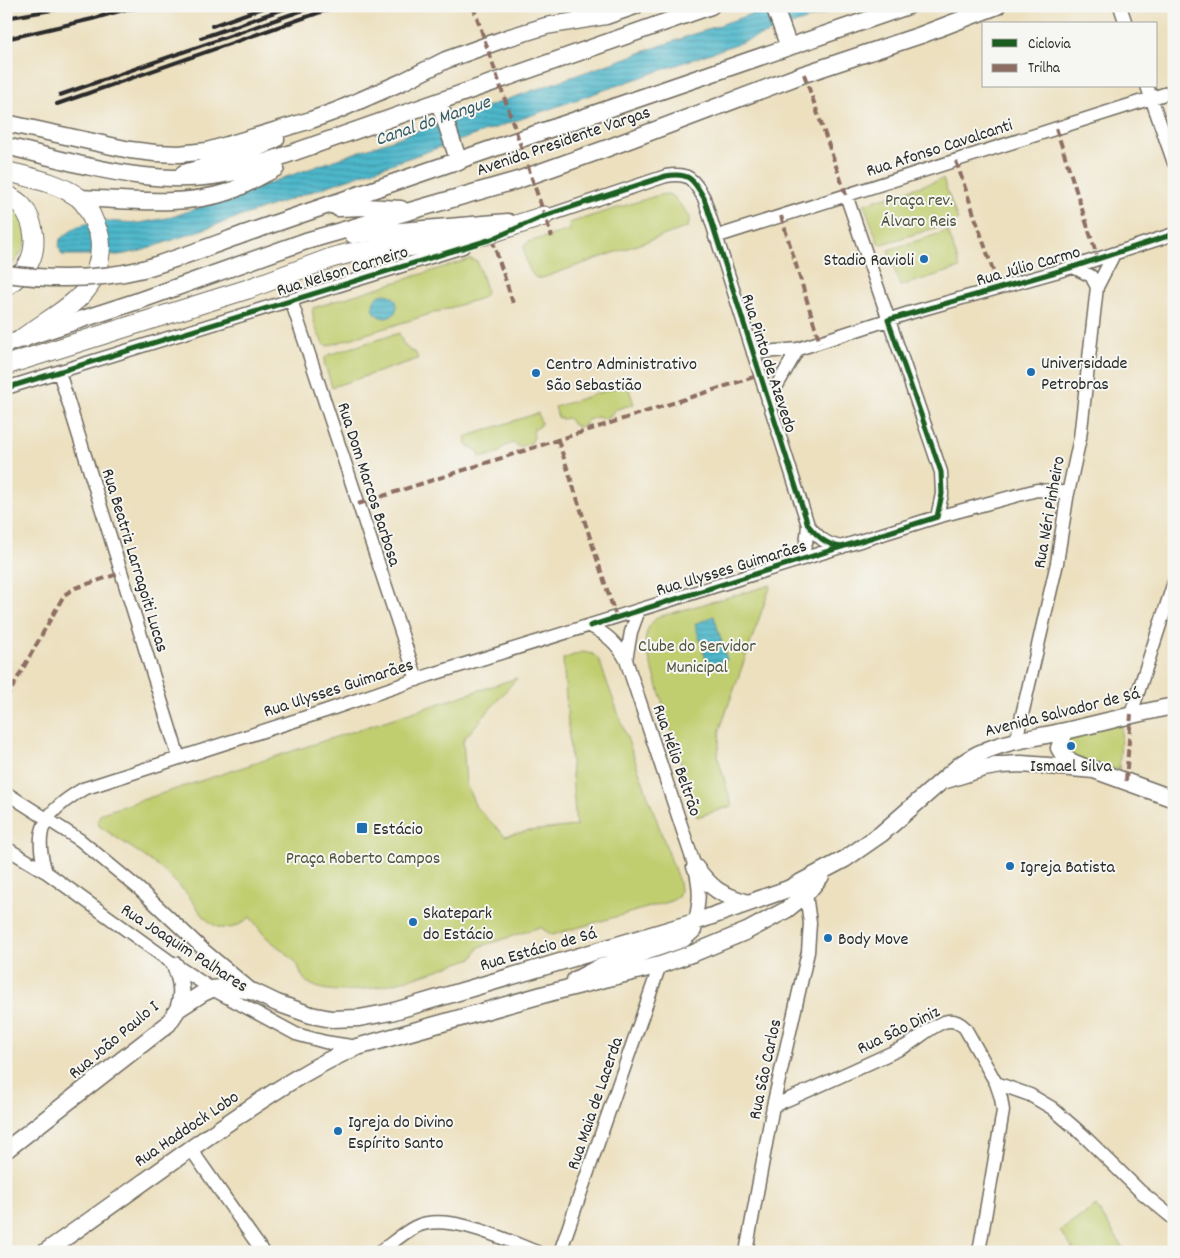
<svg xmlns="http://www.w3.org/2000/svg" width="1180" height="1258" font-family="Dekko,sans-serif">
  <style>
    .green { fill: #c1ce70; stroke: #767c4e }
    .water { fill: url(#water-rules); stroke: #3c717b }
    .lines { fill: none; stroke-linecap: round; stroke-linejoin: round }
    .minor-casing { stroke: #6f6a5f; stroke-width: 15 }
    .major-casing { stroke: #6f6a5f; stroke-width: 19 }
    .highway-casing { stroke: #6f6a5f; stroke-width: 21 }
    .minor { stroke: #fff; stroke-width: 12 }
    .major { stroke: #fff; stroke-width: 16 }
    .highway { stroke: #fff; stroke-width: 19 }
    .rail { stroke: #2b2b2b; stroke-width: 4 }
    .major-bridge-casing { stroke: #6f6a5f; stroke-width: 19; stroke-linecap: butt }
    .major-bridge { stroke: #fff; stroke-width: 16 }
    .quiet { stroke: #8d6e63; stroke-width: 4; stroke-dasharray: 8 4; stroke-linecap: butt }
    .cycleway-casing { stroke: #f6f6f2; stroke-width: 8 }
    .cycleway { stroke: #1b5e20; stroke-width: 5 }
    .poi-dot { fill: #1f6fb2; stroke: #f6f6f2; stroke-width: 2 }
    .labels { text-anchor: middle; stroke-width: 4; stroke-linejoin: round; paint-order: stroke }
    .street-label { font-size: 18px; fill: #2b2b2b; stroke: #f6f6f2 }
    .park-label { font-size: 18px; fill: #50543c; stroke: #f6f6f2 }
    .poi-label { font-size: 18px; fill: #2b2b2b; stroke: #f6f6f2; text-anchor: start }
    .water-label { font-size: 19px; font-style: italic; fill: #375c63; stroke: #f6f6f2 }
  </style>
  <defs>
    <pattern id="water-rules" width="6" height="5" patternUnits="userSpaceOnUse" patternTransform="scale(1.25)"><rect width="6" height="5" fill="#4db7cb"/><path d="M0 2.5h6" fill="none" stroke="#4095a5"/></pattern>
  </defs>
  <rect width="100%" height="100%" fill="#f6f6f2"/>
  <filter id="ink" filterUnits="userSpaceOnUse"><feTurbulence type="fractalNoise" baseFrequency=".02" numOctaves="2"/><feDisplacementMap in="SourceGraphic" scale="10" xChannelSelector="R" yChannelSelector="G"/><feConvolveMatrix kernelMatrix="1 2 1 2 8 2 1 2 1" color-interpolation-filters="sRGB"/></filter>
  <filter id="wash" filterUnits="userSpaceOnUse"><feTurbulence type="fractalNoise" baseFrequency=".0096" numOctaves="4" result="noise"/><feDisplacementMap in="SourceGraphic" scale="20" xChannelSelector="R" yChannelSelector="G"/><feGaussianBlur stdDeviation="1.12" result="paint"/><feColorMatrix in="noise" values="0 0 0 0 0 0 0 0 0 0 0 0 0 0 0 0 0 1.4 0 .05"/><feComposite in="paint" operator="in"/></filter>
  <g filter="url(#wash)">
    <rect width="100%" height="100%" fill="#ece0bf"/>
    <!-- green -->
    <path class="green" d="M943,179L958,221L879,245L864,204Z
      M668,194L674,197L690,217L688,227L542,278H536C528,271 524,257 524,246L528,242L570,230L569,223L659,195Z
      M15,202C18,211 26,223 27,232C28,246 16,262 6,270V204Z
      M948,231L960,268L900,286L888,250Z
      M470,259L477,261L486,290L485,295L482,298L327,346C319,342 311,316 313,308Z
      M399,333C402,343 406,350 416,353L418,359L332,387L324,362L325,358L328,355Z
      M627,384L634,404L614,410L611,415L602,419L598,417L587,420L585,425L578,427L572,424L570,420L567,418L562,419L558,417L555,407Z
      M538,413L541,423L539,427L534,429L533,432L534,437L531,443L519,447L513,443L503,447L500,452L482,458L480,457L478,451L468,446L465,437Z
      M771,585L720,729L718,758L732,806L697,817L645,644C646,631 648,625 658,617Z
      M582,652L593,654L599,660L679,882L680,891L678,897L671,901L552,935L540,927L479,947L473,958C435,970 343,1008 307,982C300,977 301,969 296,963C288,953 276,946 267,938C261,932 256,924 250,917C242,923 234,930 222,928C207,926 196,905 187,894C163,866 130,847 99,826C97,820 98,817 102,813L517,678L463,740L466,784L476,807L505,836L528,831L576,826L563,659Z
      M1122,724L1119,770L1069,755L1063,741L1067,737Z
      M1096,1206L1126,1252H1075L1060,1231Z"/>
    <!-- water -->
    <path class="water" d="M774,6H846L141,251L119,255H62L59,247L60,239L78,226L98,221L140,223L172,217Z
      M373 306a12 12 0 1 1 24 0a12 12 0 1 1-24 0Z
      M714,616L727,660L708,666L695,624Z"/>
  </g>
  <g filter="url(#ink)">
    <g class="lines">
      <!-- minor casing -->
      <g class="minor-casing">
        <path id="minor" d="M1120,6L1126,24
          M1147,86L1174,163
          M846,195L941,472L942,494L937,517
          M538,219L666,176C689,172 693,179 704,198L808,525C818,537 826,545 842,547
          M715,237L1174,91
          M1073,267L1091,276L1097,287
          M291,300L417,680
          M753,353L798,349L909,313L1073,267L1174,234
          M59,372L179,758
          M6,388L463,247
          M768,401L798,349
          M792,561C808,550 806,544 808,525
          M590,626C607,634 618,644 626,660L695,867C700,890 700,899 695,922
          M626,660L631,632L639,610
          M1131,714L1174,582
          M1016,741L1057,563L1067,498L1080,438L1097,287L1114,254
          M6,793L80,840L138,888L204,950L252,990
          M6,848L46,872L175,965L212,989L296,1034L325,1042L357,1047
          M46,872C32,829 45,812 83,789L325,711L430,675L937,517L1037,490L1061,492L1067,498
          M773,1106C817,1087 861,1067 904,1047C918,1040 929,1027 944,1022C952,1019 959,1022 965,1028L996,1083L1030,1095L1052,1108L1083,1135L1140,1191L1174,1219
          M190,1148L263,1252
          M380,1252C391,1244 403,1233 415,1227C448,1211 505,1240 537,1252
          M560,1252L660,965
          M746,1252L773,1106L808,952L810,923L806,894
          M979,1252L1003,1111L1001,1098L996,1083"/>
      </g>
      <!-- major casing -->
      <g class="major-casing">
        <path id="major" d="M774,6L789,47
          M439,102L459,162
          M6,123L130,150L155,153L179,154L207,151L311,120L336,111L402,82L446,60L507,38L546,26L606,16L635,6
          M6,146C85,165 163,192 243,170L711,6
          M184,173L237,158L276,139
          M79,198C126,200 182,207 228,192C244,186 260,176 276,168
          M338,208L365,207L401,209
          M244,234L908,6
          M353,235L508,222
          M6,344L138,301L306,241L518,180L605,149L804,74L921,35L997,6
          M1065,732L1059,748C1065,759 1070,762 1082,766
          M946,780L984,768L1002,765L1021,764L1048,766L1094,770L1174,799
          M695,867C713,890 719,894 748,903
          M175,965C181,980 184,994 178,1009
          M575,980L598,968L683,939L693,930L695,922
          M6,1150L168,1024L178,1009L203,993L212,989L230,987L254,992L277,1003L311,1015L331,1019L359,1018L391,1012L695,922L788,889L845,859L881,834L960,765C993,741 1027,740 1065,731C1101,723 1137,713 1174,706
          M45,1252C110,1207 173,1160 238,1116C277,1090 314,1065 357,1047L549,993L660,965L694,953L747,931L786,910L806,894L821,876"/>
      </g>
      <!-- highway casing -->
      <g class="highway-casing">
        <path id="highway" d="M6,171C30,178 57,182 78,197C86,203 90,212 94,222C96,227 100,234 100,240C102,256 96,277 86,290C71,308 42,324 23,338
          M6,194C11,198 18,201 22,206C35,222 39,249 26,268C21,275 13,281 6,286
          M6,365L248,289L331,258L350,253L451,242L485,235L544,216"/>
      </g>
      <!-- minor -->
      <use href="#minor" class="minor"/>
      <!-- major -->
      <use href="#major" class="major"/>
      <!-- highway -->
      <use href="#highway" class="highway"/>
      <!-- rail -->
      <path class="rail" d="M130,9L149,6
        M6,18L75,6
        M212,26L268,6
        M201,38L292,6
        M6,39L92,19L137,6
        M60,95L315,6
        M57,104L338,6"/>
      <!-- major-bridge casing -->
      <g class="major-bridge-casing">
        <path id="major-bridge" d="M6,274C51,280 99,280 143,269C177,259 211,246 244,234"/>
      </g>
      <!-- major-bridge -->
      <use href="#major-bridge" class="major-bridge"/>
      <!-- quiet -->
      <path class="quiet" d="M473,6L552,237
        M804,74L846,195
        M1056,128L1098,259
        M956,161L999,288
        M781,216L820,343
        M492,239L513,303
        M558,440L616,617
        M358,504L760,375
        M6,699L64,595L75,588L121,573
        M1126,781L1131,714"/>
      <!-- cycleway casing -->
      <g class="cycleway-casing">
        <path id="cycleway" d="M6,388L492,239L544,216L666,176C689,172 693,179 704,198L808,525C818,537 826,545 842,547
          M590,626L937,517L942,494L941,472L888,320L1073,267L1174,234"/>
      </g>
      <!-- cycleway -->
      <use href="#cycleway" class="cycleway"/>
    </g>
  </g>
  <!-- markers -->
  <g class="poi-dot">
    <circle cx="924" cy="259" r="5"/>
    <circle cx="1031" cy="372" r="5"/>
    <circle cx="536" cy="373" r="5"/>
    <circle cx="1071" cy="746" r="5"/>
    <rect x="356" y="822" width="12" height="12" rx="2.5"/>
    <circle cx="1010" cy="866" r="5"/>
    <circle cx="413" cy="922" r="5"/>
    <circle cx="828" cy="938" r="5"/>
    <circle cx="338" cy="1131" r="5"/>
  </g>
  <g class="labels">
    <!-- street labels -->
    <g class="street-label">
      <text transform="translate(563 140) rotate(-19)" y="6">Avenida Presidente Vargas</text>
      <text transform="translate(939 147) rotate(-18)" y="6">Rua Afonso Cavalcanti</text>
      <text transform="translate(1028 265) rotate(-16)" y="6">Rua Júlio Carmo</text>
      <text transform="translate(342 270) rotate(-17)" y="6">Rua Nelson Carneiro</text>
      <text transform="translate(770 363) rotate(72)" y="6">Rua Pinto de Azevedo</text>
      <text transform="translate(370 484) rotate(72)" y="6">Rua Dom Marcos Barbosa</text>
      <text transform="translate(1048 512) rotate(-80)" y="6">Rua Néri Pinheiro</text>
      <text transform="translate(136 560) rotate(73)" y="6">Rua Beatriz Larragoiti Lucas</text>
      <text transform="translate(731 567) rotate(-17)" y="6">Rua Ulysses Guimarães</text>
      <text transform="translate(338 687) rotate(-18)" y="6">Rua Ulysses Guimarães</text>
      <text transform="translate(1062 711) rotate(-14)" y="6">Avenida Salvador de Sá</text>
      <text transform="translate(678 760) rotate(71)" y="6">Rua Hélio Beltrão</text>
      <text transform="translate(185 947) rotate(33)" y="6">Rua Joaquim Palhares</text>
      <text transform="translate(538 948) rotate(-16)" y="6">Rua Estácio de Sá</text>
      <text transform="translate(898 1029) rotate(-26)" y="6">Rua São Diniz</text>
      <text transform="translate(113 1039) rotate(-40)" y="6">Rua João Paulo I</text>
      <text transform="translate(764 1069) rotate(-78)" y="6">Rua São Carlos</text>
      <text transform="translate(594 1103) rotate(-71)" y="6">Rua Maia de Lacerda</text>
      <text transform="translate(186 1128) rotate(-34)" y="6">Rua Haddock Lobo</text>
    </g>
    <!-- park labels -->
    <g class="park-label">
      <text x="919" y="205">Praça rev.<tspan x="919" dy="21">Álvaro Reis</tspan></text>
      <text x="697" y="651">Clube do Servidor<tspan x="697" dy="21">Municipal</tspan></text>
      <text x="363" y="863">Praça Roberto Campos</text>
    </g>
    <!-- poi labels -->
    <g class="poi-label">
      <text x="914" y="265" text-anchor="end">Stadio Ravioli</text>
      <text x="1041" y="368">Universidade<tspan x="1041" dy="21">Petrobras</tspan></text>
      <text x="546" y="369">Centro Administrativo<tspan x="546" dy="21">São Sebastião</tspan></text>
      <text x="1071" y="771" text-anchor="middle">Ismael Silva</text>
      <text x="373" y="834">Estácio</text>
      <text x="1020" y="872">Igreja Batista</text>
      <text x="423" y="918">Skatepark<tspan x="423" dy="21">do Estácio</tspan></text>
      <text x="838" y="944">Body Move</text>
      <text x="348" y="1127">Igreja do Divino<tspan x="348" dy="21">Espírito Santo</tspan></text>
    </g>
    <!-- water labels -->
    <g class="water-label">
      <text transform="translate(432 119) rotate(-19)" y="7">Canal do Mangue</text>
    </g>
  </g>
  <!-- margin -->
  <rect width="1180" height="1258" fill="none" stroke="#f6f6f2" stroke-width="25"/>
  <!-- legend -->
  <rect x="982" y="22" width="175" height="65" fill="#f6f6f2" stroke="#a5a5a2"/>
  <rect x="992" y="39" width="25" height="8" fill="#1b5e20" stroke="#a5a5a2"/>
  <text x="1028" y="48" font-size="15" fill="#2b2b2b">Ciclovia</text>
  <rect x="992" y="64" width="25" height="8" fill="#8d6e63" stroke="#a5a5a2"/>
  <text x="1028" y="72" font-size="15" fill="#2b2b2b">Trilha</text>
</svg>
